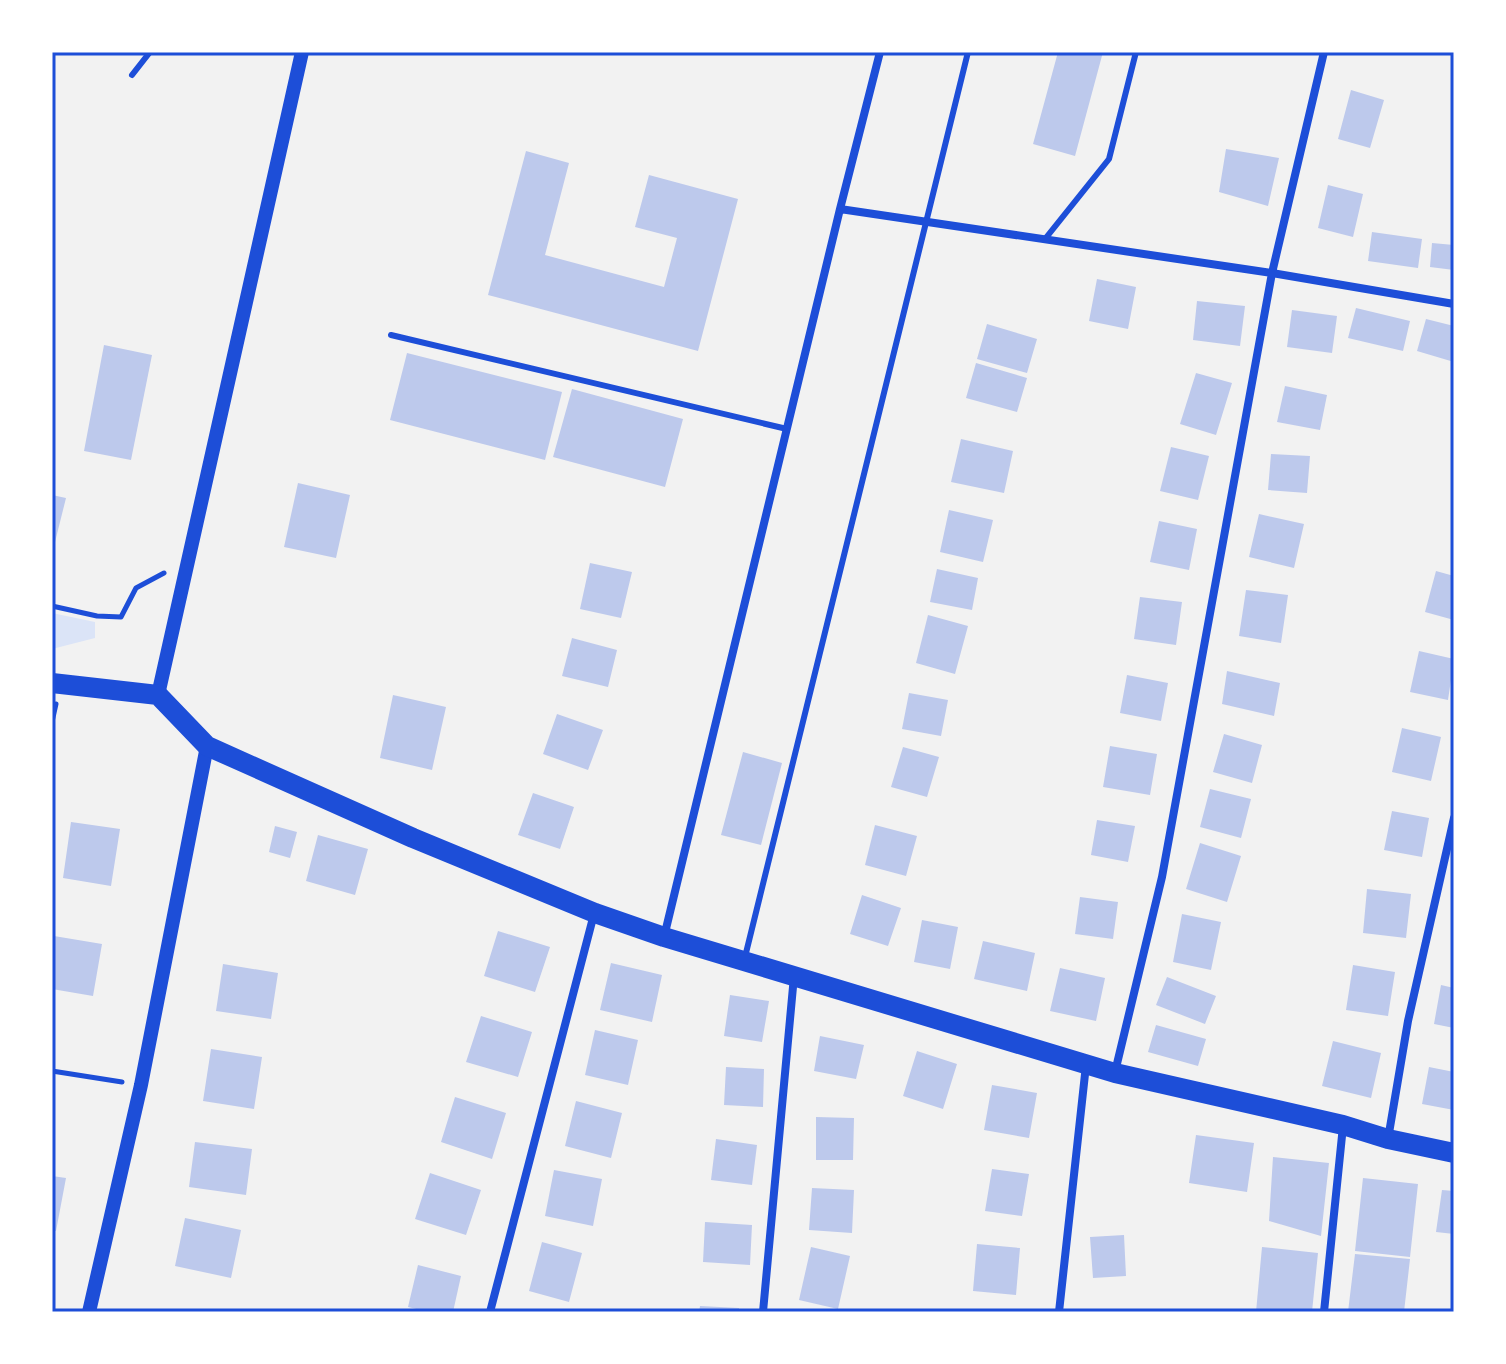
<svg xmlns="http://www.w3.org/2000/svg" width="1506" height="1364" font-family="Commissioner,sans-serif">
  <style>
    .green { fill: #dbe4f7 }
    .building { fill: #bdc9ec }
    .lines { fill: none; stroke-linecap: round; stroke-linejoin: round }
    .path { stroke: #1d4ed8; stroke-width: 5 }
    .service { stroke: #1d4ed8; stroke-width: 6 }
    .minor { stroke: #1d4ed8; stroke-width: 8 }
    .tertiary { stroke: #1d4ed8; stroke-width: 14 }
    .primary { stroke: #1d4ed8; stroke-width: 20 }
    .neatline { fill: none; stroke: #1d4ed8; stroke-width: 3 }
  </style>
  <rect width="100%" height="100%" fill="#f2f2f2"/>
  <!-- green -->
  <path class="green" d="M52,613L95,622V638L52,649Z"/>
  <!-- building -->
  <path class="building" d="M1058,52H1103L1075,156L1033,144Z
    M1351,90L1384,100L1370,148L1338,139Z
    M1226,149L1279,158L1268,206L1219,192Z
    M526,151L569,163L545,255L664,287L677,238L635,227L649,175L738,199L698,351L488,295Z
    M1328,185L1363,194L1353,237L1318,228Z
    M1372,232L1422,239L1418,268L1368,261Z
    M1432,243L1454,245V270L1430,267Z
    M1097,279L1136,287L1128,329L1089,321Z
    M1197,301L1245,306L1240,346L1193,340Z
    M1356,308L1410,321L1403,351L1348,338Z
    M1292,310L1337,316L1332,353L1287,347Z
    M1426,319L1454,326V362L1417,351Z
    M987,324L1037,339L1027,373L977,359Z
    M104,345L152,355L131,460L84,451Z
    M407,353L562,392L545,460L390,420Z
    M976,363L1027,378L1017,412L966,398Z
    M1196,373L1232,383L1216,435L1180,424Z
    M1285,386L1327,395L1320,430L1277,422Z
    M572,389L683,419L665,487L553,457Z
    M961,439L1013,451L1004,493L951,482Z
    M1171,447L1209,456L1198,500L1160,491Z
    M1271,454L1310,456L1307,493L1268,490Z
    M298,483L350,495L336,558L284,547Z
    M52,495L66,498L53,550H52Z
    M949,510L993,520L983,562L940,552Z
    M1259,514L1304,524L1294,568L1249,557Z
    M1159,521L1197,529L1189,570L1150,562Z
    M590,563L632,572L621,618L580,609Z
    M937,569L978,578L972,610L930,602Z
    M1436,571L1454,576V620L1425,612Z
    M1246,590L1288,595L1281,643L1239,636Z
    M1140,597L1182,602L1176,645L1134,639Z
    M928,615L968,626L955,674L916,663Z
    M572,638L617,650L608,687L562,676Z
    M1419,651L1454,659L1448,700L1410,692Z
    M1227,671L1280,683L1274,716L1222,704Z
    M1127,675L1168,683L1161,721L1120,713Z
    M909,693L948,700L941,736L902,729Z
    M393,695L446,707L432,770L380,758Z
    M557,714L603,730L588,770L543,754Z
    M1402,728L1441,737L1431,781L1392,772Z
    M1224,734L1262,745L1252,783L1213,772Z
    M1110,746L1157,754L1150,795L1103,787Z
    M903,747L939,757L927,797L891,787Z
    M743,752L782,763L761,845L721,835Z
    M1210,789L1251,799L1241,838L1200,827Z
    M533,793L574,807L560,849L518,835Z
    M1392,811L1429,818L1422,857L1384,850Z
    M1097,820L1135,826L1128,862L1091,855Z
    M71,822L120,829L111,886L63,878Z
    M875,825L917,836L906,876L865,865Z
    M275,826L297,832L290,858L269,852Z
    M318,835L368,849L355,895L306,881Z
    M1200,843L1241,856L1227,902L1186,889Z
    M1367,889L1411,894L1406,938L1363,933Z
    M862,895L901,908L888,946L850,934Z
    M1080,897L1118,902L1113,939L1075,934Z
    M1182,914L1221,922L1211,970L1173,962Z
    M922,920L958,927L950,969L914,962Z
    M498,931L550,947L535,992L484,976Z
    M54,936L102,944L93,996L52,989Z
    M983,941L1035,953L1027,991L974,979Z
    M611,963L662,975L652,1022L600,1010Z
    M223,964L278,973L271,1019L216,1011Z
    M1353,965L1395,972L1388,1016L1346,1010Z
    M1060,968L1105,978L1096,1021L1050,1011Z
    M1167,977L1216,996L1205,1024L1156,1005Z
    M1441,985L1454,988V1028L1434,1024Z
    M730,995L769,1001L762,1042L724,1036Z
    M481,1016L532,1032L518,1077L466,1062Z
    M1156,1025L1206,1039L1198,1066L1148,1052Z
    M595,1030L638,1040L628,1085L585,1075Z
    M820,1036L864,1045L856,1079L814,1071Z
    M1333,1041L1381,1053L1371,1098L1322,1086Z
    M211,1049L262,1057L254,1109L203,1101Z
    M917,1051L957,1064L943,1109L903,1096Z
    M726,1067L764,1069L763,1107L724,1105Z
    M1429,1067L1454,1072V1110L1422,1104Z
    M992,1085L1037,1093L1029,1138L984,1130Z
    M455,1097L506,1113L492,1159L441,1142Z
    M576,1101L622,1113L611,1158L565,1146Z
    M816,1117L854,1118L853,1160H816Z
    M1196,1135L1254,1143L1247,1192L1189,1183Z
    M716,1139L757,1145L752,1185L711,1180Z
    M195,1142L252,1149L246,1195L189,1187Z
    M1273,1157L1329,1163L1321,1236L1269,1221Z
    M992,1169L1029,1174L1022,1216L985,1211Z
    M554,1170L602,1179L593,1226L545,1216Z
    M430,1173L481,1190L466,1235L415,1219Z
    M52,1176L66,1178L56,1231L52,1230Z
    M1363,1178L1418,1184L1410,1257L1355,1251Z
    M812,1188L854,1190L852,1233L809,1230Z
    M1442,1190L1454,1191V1234L1436,1232Z
    M185,1218L241,1230L231,1278L175,1266Z
    M705,1222L752,1225L750,1265L703,1262Z
    M1124,1235L1126,1276L1093,1278L1090,1237Z
    M542,1242L582,1253L569,1302L529,1291Z
    M977,1244L1020,1248L1016,1295L973,1291Z
    M811,1247L850,1256L838,1309L799,1300Z
    M1262,1247L1318,1253L1312,1312H1256Z
    M1355,1254L1410,1259L1404,1312H1348Z
    M418,1265L461,1276L453,1312H429L408,1307Z
    M700,1306L739,1308V1312H699Z"/>
  <g class="lines">
    <!-- path -->
    <path class="path" d="M52,606L97,616L121,617L136,588L164,573
      M52,722L56,704
      M52,1071L122,1082"/>
    <!-- service -->
    <path class="service" d="M132,75L150,52
      M1045,239L1109,159L1136,52
      M391,335L787,429
      M745,957L968,52"/>
    <!-- minor -->
    <path class="minor" d="M840,209L1272,273L1454,304
      M664,937L840,209L880,52
      M1115,1072L1162,877L1272,273L1324,52
      M1388,1139L1408,1021L1454,818
      M490,1312L594,914
      M763,1312L794,976
      M1059,1312L1086,1065
      M1324,1312L1343,1126"/>
    <!-- tertiary -->
    <path class="tertiary" d="M158,695L302,52
      M89,1312L141,1085L207,746"/>
    <!-- primary -->
    <path class="primary" d="M52,683L158,695L207,746L413,838L595,913L664,937L1115,1073L1343,1125L1388,1139L1454,1153"/>
  </g>
  <!-- border -->
  <rect width="1506" height="1364" fill="none" stroke="#ffffff" stroke-width="108"/>
  <rect x="54" y="54" width="1398" height="1256" class="neatline"/>
</svg>
